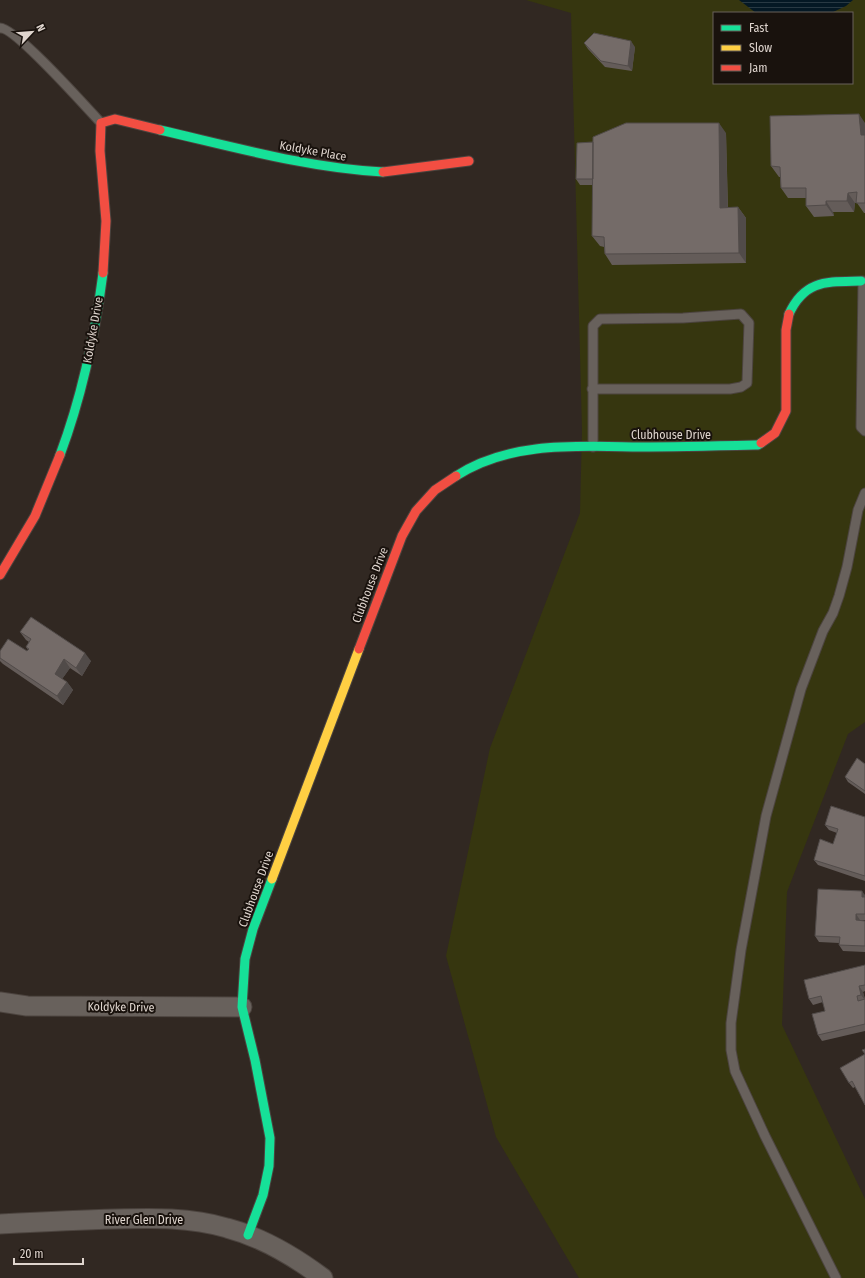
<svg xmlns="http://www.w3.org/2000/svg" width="865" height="1278" font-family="'Fira Sans Condensed',sans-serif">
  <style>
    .green { fill: #36360f; fill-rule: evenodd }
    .water { fill: url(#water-rules) }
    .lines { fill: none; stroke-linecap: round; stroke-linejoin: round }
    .lane-casing { stroke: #4c443f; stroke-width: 11 }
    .street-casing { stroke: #4c443f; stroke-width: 21 }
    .fast-casing { stroke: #4c443f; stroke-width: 11 }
    .slow-casing { stroke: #4c443f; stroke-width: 11 }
    .jam-casing { stroke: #4c443f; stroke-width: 11 }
    .lane { stroke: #68615c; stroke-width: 9 }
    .street { stroke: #68615c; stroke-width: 19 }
    .fast { stroke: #16e098; stroke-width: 9 }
    .slow { stroke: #ffcf43; stroke-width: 9 }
    .jam { stroke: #f24e42; stroke-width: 9 }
    .wall { fill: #645c59 }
    .shaded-wall { fill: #514b49 }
    .building { fill: #746b68; stroke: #514b49 }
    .labels { text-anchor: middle; stroke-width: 4; stroke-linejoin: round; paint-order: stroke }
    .street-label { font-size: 12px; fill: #dfd5ce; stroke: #19120d }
  </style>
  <defs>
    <pattern id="water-rules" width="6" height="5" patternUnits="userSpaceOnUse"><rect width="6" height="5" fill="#041824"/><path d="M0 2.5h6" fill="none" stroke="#283943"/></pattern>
  </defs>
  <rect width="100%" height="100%" fill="#312822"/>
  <!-- green -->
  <path class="green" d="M526,0H865V722L848,734L787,892L782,1025L865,1199V1278H579L496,1137L446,956L490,748L580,513L582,430L571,13ZM714,13H852V83H714Z"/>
  <!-- water -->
  <path class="water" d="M739,0H853L846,6L831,13H756Z"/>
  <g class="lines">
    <!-- lane casing -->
    <g class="lane-casing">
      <path id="lane" d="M0,28C15,27 87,108 101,123
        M863,281L861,427L865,431
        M592,389H730L741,387L747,383L749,323L741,314L683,318L600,319L593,326V447
        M836,1278L765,1136L735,1071L731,1050V1023L741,950L766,816L801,689L823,631L833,613L839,596L847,567L858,510L865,493"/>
    </g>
    <!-- street casing -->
    <g class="street-casing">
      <path id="street" d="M0,1002L27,1006L242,1007
        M0,1224C38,1222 77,1220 115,1219C153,1218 190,1217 227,1228C261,1237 295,1257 323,1278"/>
    </g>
    <!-- fast casing -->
    <g class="fast-casing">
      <path id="fast" d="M160,130C234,147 308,168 383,172
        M789,314C805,279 828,282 861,281
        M60,455C82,396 95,335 103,273
        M456,476C510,441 577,446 639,447C679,447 718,446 758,445L761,443
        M248,1235L263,1195L269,1166L270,1138L255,1060L242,1007L245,959L253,929L272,879"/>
    </g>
    <!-- slow casing -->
    <g class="slow-casing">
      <path id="slow" d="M272,879L359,649"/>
    </g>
    <!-- jam casing -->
    <g class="jam-casing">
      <path id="jam" d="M383,172L469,161
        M103,273L106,221L100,151L101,123L115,119L160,130
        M761,443L775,433L786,411V330L789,314
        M0,575L35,516L60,455
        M359,649L402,536L416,511L435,490L456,476"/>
    </g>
    <!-- lane -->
    <use href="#lane" class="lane"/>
    <!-- street -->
    <use href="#street" class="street"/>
    <!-- fast -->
    <use href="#fast" class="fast"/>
    <!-- slow -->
    <use href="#slow" class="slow"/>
    <!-- jam -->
    <use href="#jam" class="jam"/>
  </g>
  <!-- wall -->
  <path class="wall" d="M584,43L635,47L632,71L605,67L588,49Z
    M865,123V213H864L857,203H855L854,212H833L834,216L814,217L806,206V198H788L781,188L780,177H779L771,166Z
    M726,133L728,207H738L746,218V263L612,265L605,254L604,247L600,246L592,236L593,185H580L576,179L593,142Z
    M20,632L91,661L82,676L70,668L62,679L67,682L73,690L63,705L3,664L0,661V651H27L28,650L26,647L29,642L26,640Z
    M865,764V794L848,782L845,777Z
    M865,817V881L818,865L814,860L833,844L837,833L829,830L825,825Z
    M865,895V920H860L865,921V952L843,951L839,945V943L819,942L815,936Z
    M865,965V991L863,992L865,999V1031L822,1041L818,1035L825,1011L823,1002L813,1005L809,999Z
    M865,1049V1105L855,1087L853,1088L849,1083L865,1054Z"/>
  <!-- shaded-wall -->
  <path class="shaded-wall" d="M631,41L635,47L632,71L628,66Z
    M859,114L865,123V141L861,135Z
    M719,123L726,133L728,218L720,208Z
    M848,193L855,203L854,212L847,201Z
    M826,201L833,212L834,216L826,205Z
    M738,207L746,218V263L739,253Z
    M85,653L91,661L82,676L76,668Z
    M64,659L70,668L60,682L55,674Z
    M67,682L73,690L63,705L57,696Z
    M862,891L865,895V901L862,897Z
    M856,914L860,920V926L856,920Z
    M859,986L863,992L865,1000L861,995Z"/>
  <!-- building -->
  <path class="building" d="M594,33L631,41L628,66L601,61L584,43Z
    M859,114L861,135H865V203H856L857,192L848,193L847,201H826V205L806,206V188H781L780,167L771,166L770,116Z
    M626,123H719L720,208L738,207L739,253L605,254L604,237L592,236L593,137Z
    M593,142V179H576L577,143Z
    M31,617L85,653L76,668L64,659L55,674L67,682L57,696L0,658V651L8,639L27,651L29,649L26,647L31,639L20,632Z
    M857,758L865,764V791L845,777Z
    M831,806L865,817V876L814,860L820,839L833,844L838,829L825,825Z
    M818,889L862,891V897H865V914H856V920L865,921V946L839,945L840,937L815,936Z
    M865,965V985L859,986L861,995L857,996L858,1001L865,999V1024L818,1035L812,1014L825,1011L821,996L809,999L804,980Z
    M865,1049V1105L852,1081L849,1083L840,1068L865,1054L862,1050Z"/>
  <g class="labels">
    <!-- street labels -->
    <g class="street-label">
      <text transform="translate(313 151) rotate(10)" y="4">Koldyke Place</text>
      <text transform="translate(93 330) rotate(-80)" y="4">Koldyke Drive</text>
      <text x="671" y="439">Clubhouse Drive</text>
      <text transform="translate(370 585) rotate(-69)" y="4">Clubhouse Drive</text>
      <text transform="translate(256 889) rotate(-70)" y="4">Clubhouse Drive</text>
      <text transform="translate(121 1007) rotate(1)" y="4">Koldyke Drive</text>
      <text x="144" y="1224">River Glen Drive</text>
    </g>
  </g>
  <!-- legend -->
  <rect x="713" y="12" width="140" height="72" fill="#19120d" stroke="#68605a"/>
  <rect x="721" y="25" width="20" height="6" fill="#16e098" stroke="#68605a"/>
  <text x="749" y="32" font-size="12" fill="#dfd5ce">Fast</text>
  <rect x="721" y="45" width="20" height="6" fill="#ffcf43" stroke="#68605a"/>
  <text x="749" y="52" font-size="12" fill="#dfd5ce">Slow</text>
  <rect x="721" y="65" width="20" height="6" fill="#f24e42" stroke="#68605a"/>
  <text x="749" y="72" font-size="12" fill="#dfd5ce">Jam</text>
  <!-- north arrow -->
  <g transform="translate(32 32) rotate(64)" stroke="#19120d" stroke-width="3" paint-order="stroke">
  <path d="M0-3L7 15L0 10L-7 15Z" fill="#dfd5ce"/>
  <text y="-6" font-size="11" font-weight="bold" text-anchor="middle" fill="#dfd5ce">N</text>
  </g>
  <!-- scale -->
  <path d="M14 1258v6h69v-6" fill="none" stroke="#dfd5ce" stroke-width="2"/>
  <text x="20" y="1258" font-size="12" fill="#dfd5ce" stroke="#19120d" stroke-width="3" paint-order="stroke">20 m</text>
</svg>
